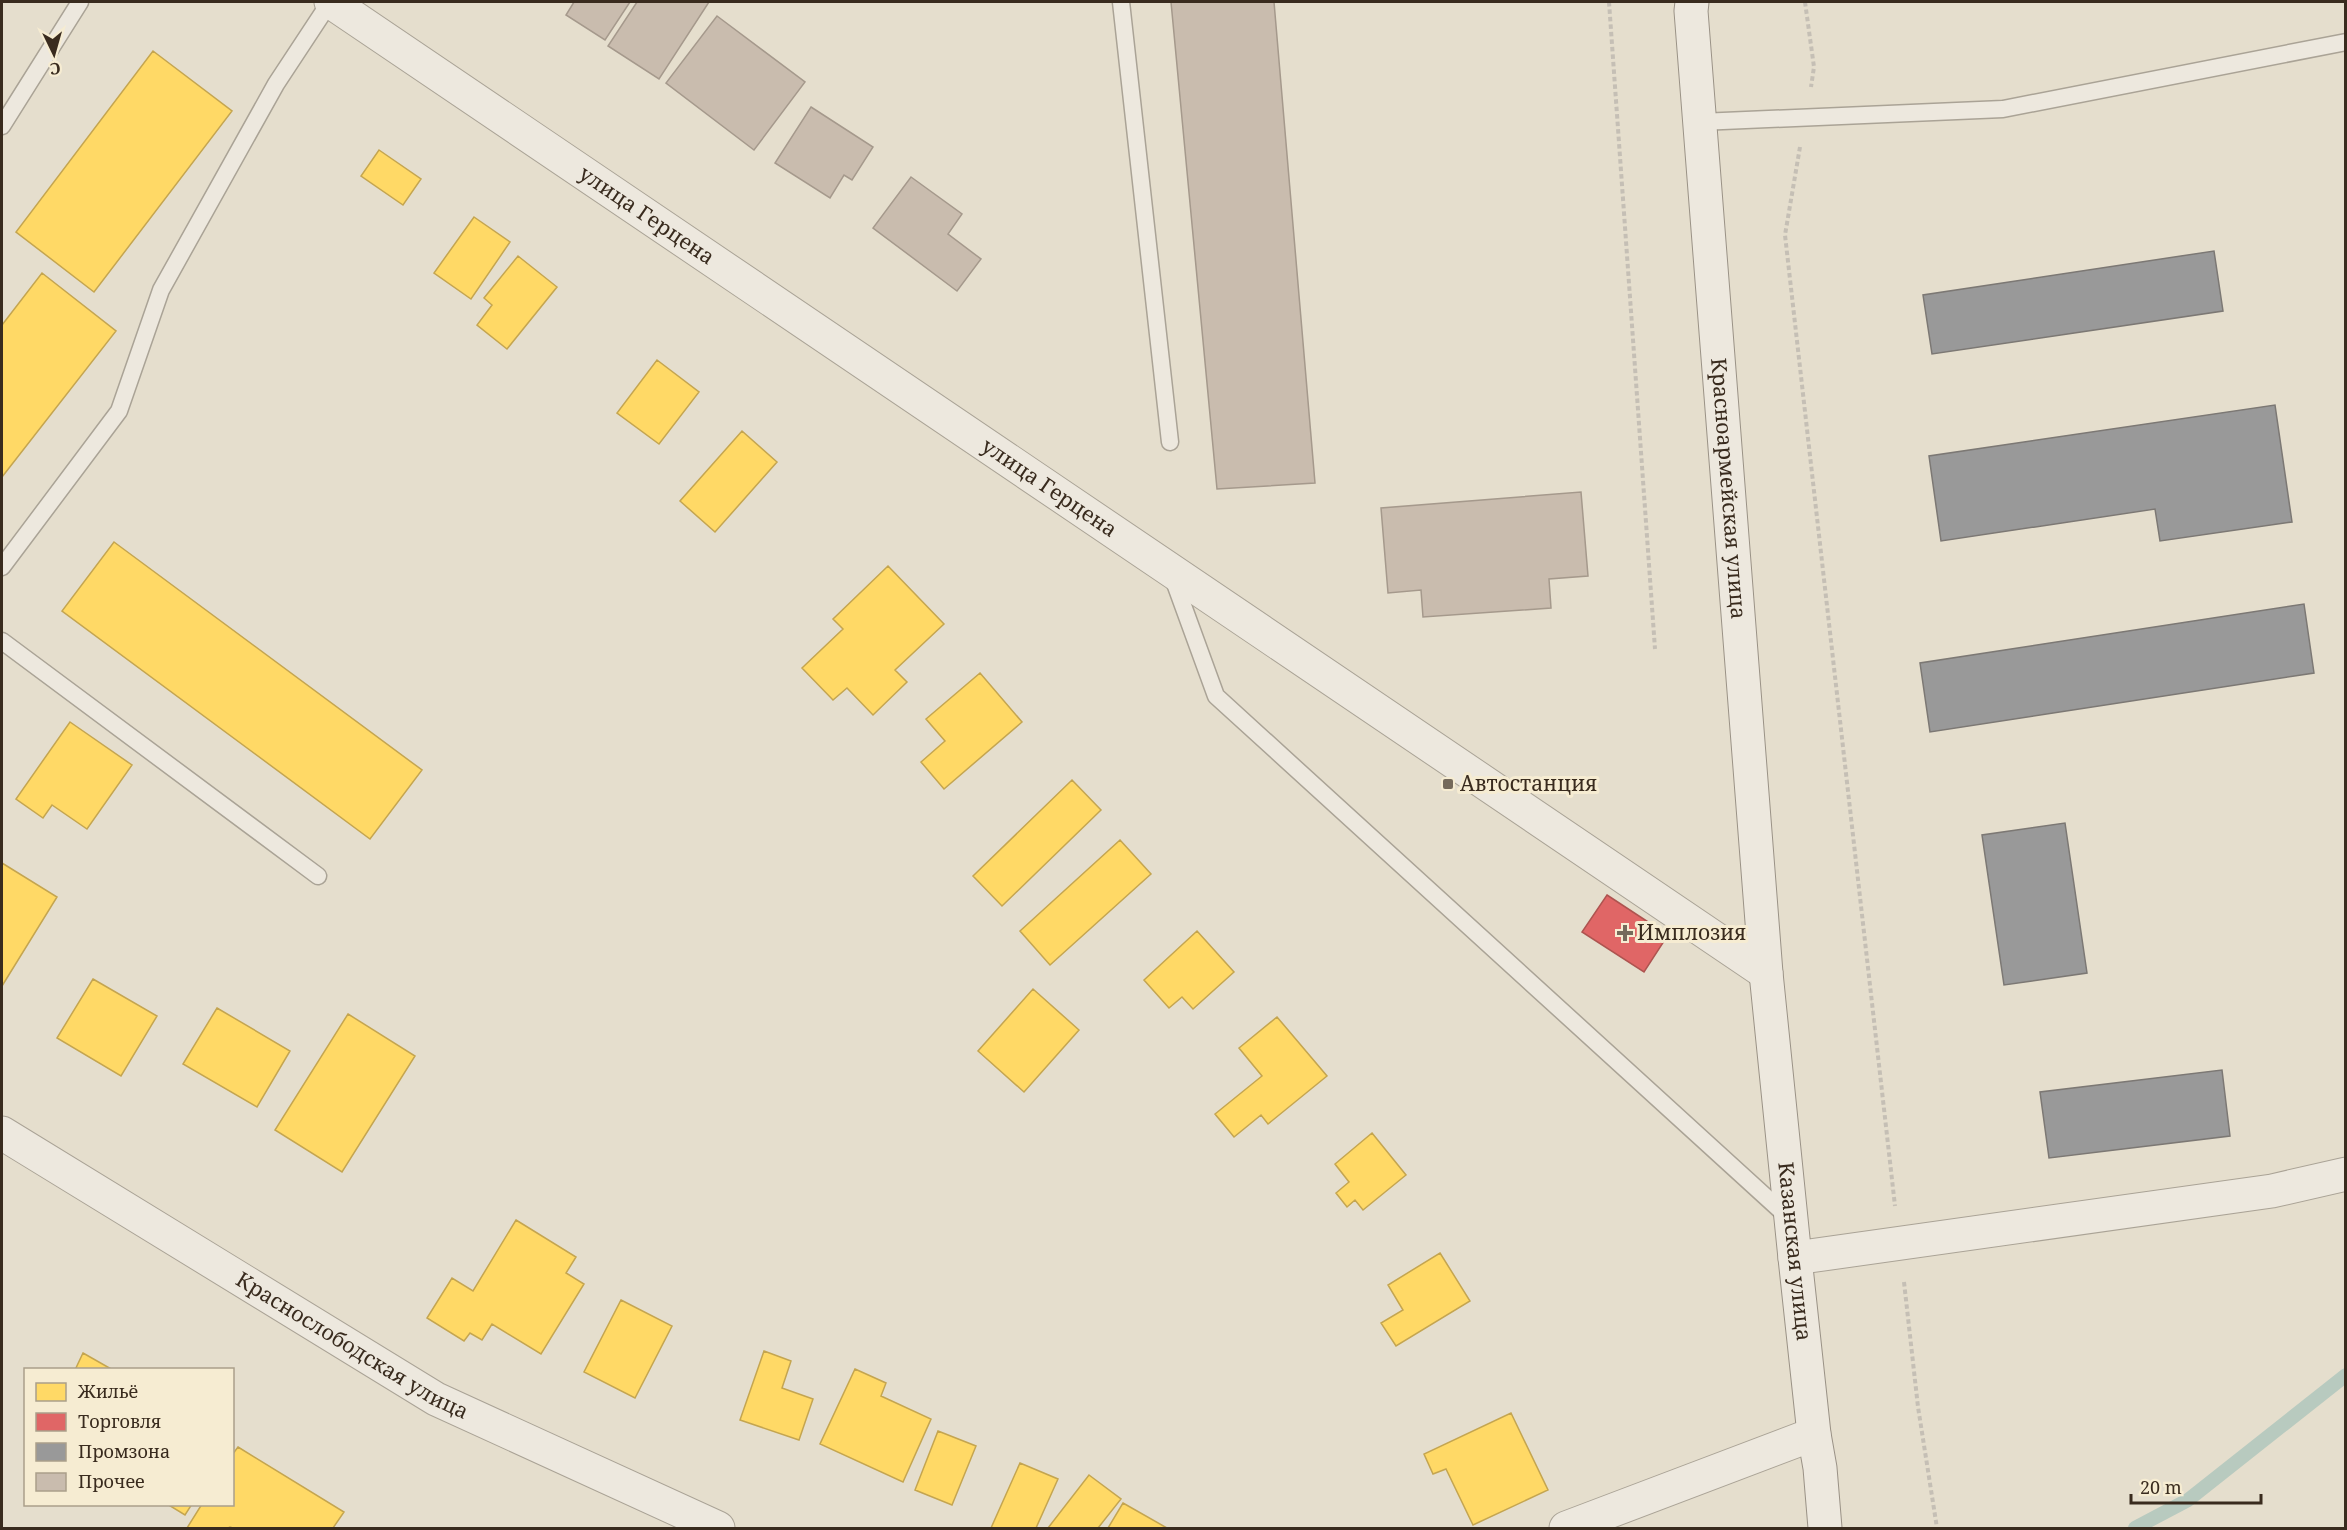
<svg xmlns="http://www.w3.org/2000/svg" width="2347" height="1530" font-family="'Noto Serif',serif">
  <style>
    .homes { fill: #ffd966; stroke: #c4a550; stroke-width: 1.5 }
    .shops { fill: #e06666; stroke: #ae5450; stroke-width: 1.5 }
    .industry { fill: #999; stroke: #7c7874; stroke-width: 1.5 }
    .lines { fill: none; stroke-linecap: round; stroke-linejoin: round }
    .stream { stroke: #b8cabf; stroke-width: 14 }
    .building { fill: #c9bcae; stroke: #a5998c; stroke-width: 1.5 }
    .lane-casing { stroke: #aaa396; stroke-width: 19 }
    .street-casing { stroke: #aaa396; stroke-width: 35 }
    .secondary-casing { stroke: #9a9286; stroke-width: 35 }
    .path { stroke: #c5bfb5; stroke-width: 4; stroke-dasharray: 4.5 3; stroke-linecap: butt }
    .lane { stroke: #ede8de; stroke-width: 16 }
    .street { stroke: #ede8de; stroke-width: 33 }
    .secondary { stroke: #ede8de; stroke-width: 33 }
    .poi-dot { fill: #756a5b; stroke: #f6ecd2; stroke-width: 2 }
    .labels { text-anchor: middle; stroke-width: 6; stroke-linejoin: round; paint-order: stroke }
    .street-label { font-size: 21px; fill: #392b1e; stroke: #f6ecd2 }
    .poi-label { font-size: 21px; fill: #392b1e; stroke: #f6ecd2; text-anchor: start }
  </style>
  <rect width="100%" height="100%" fill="#e5decd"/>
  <!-- homes -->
  <path class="homes" d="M153,51L232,111L94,292L16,232Z
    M379,150L421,179L403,205L361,176Z
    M474,217L510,242L471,299L434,273Z
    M518,256L557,287L507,349L477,325L492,305L484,298Z
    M42,273L116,331L2,477V325Z
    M657,360L699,392L659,444L617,413Z
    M742,431L777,462L715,532L680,501Z
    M114,542L422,770L370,839L62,611Z
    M888,566L944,624L895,670L907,682L873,715L847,688L833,700L802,668L843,629L833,619Z
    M980,673L1022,722L944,789L921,762L945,741L926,719Z
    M70,722L132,765L87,829L52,805L43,818L16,799Z
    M1072,780L1101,810L1002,906L973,876Z
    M1120,840L1151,874L1050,965L1020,931Z
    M2,863L57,897L2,986Z
    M1197,931L1234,972L1193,1009L1182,997L1169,1008L1144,980Z
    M93,979L157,1016L121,1076L57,1038Z
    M1033,989L1079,1030L1024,1092L978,1051Z
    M217,1008L290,1051L257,1107L183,1064Z
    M348,1014L415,1056L342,1172L275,1130Z
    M1277,1017L1327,1076L1268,1124L1261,1115L1234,1137L1215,1114L1262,1076L1239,1048Z
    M1372,1133L1406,1175L1363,1210L1355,1200L1347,1207L1336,1193L1349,1182L1335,1164Z
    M516,1220L576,1257L566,1273L584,1284L541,1354L492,1324L482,1340L470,1333L464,1341L427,1318L452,1278L473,1291Z
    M1440,1253L1470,1301L1396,1346L1381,1323L1403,1310L1388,1285Z
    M621,1300L672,1326L635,1398L584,1372Z
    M764,1351L791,1361L782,1388L813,1399L799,1440L740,1420Z
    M83,1353L113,1370H75Z
    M855,1369L886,1383L881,1396L931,1419L903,1482L820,1444Z
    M1511,1413L1548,1490L1473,1525L1446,1469L1433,1474L1424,1454Z
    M938,1431L976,1446L952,1505L915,1490Z
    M238,1447L344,1512L333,1528H233L230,1527L228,1528H187L202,1504H232V1455Z
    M1020,1463L1058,1479L1036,1528H991Z
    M1089,1475L1121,1499L1098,1528H1048Z
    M1123,1503L1167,1528H1108Z
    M167,1504H192L185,1515Z"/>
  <!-- shops -->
  <path class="shops" d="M1607,895L1668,935L1644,972L1582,932Z"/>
  <!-- industry -->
  <path class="industry" d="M2214,251L2223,311L1932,354L1923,295Z
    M2275,405L2292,522L2160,541L2155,509L1941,541L1929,456Z
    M2304,604L2314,673L1930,732L1920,663Z
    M2065,823L2087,973L2004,985L1982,835Z
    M2222,1070L2230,1136L2049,1158L2040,1092Z"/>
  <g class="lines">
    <!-- stream -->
    <path class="stream" d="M2135,1528L2188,1500L2346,1375"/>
  </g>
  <!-- building -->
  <path class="building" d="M574,2H630L605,40L566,15Z
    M637,2H709L659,79L608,46Z
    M1171,2H1274L1315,483L1217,489Z
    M717,16L805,82L754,150L666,83Z
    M811,107L873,147L852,180L844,175L830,198L775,163Z
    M911,177L962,214L948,234L981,259L957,291L873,228Z
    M1581,492L1588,576L1549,579L1551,608L1423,617L1421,590L1388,593L1381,508Z"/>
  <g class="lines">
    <!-- lane casing -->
    <g class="lane-casing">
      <path id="lane" d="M1121,2L1170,442
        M1700,122L2003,109L2346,42
        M2,126L80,2
        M2,567L119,411L161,290L276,84L330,2
        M1173,578L1216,696L1789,1218
        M2,641L318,876"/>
    </g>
    <!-- street casing -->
    <g class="street-casing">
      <g id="street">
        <path id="s1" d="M331,2L1766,973"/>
        <path id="s2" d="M2,1133L436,1399L718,1528"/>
        <path d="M1795,1258L2272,1191L2346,1174"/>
        <path d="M1566,1528L1814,1434"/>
      </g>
    </g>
    <!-- secondary casing -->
    <g class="secondary-casing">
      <g id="secondary">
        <path id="s3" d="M1692,2L1691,11L1766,973L1795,1258L1814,1434L1820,1468L1825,1528"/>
      </g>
    </g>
    <!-- path -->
    <path class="path" d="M1609,2L1655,649
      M1805,2L1814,67L1811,87
      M1800,147L1785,235L1895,1206
      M1904,1282L1918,1407L1937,1528"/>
    <!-- lane -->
    <use href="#lane" class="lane"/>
    <!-- street -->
    <use href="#street" class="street"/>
    <!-- secondary -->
    <use href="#secondary" class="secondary"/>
  </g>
  <!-- markers -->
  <g class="poi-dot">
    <rect x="1442" y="778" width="12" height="12" rx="3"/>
    <path d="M1622 924h6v6h6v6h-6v6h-6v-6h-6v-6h6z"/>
  </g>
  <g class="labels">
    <!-- street labels -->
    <g class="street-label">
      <text dy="7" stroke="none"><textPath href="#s1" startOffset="381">улица Герцена</textPath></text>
      <text dy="7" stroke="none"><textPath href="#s1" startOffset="867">улица Герцена</textPath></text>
      <text dy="7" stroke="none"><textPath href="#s3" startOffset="488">Красноармейская улица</textPath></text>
      <text dy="7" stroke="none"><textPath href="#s3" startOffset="1254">Казанская улица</textPath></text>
      <text dy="7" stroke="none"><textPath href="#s2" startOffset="410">Краснослободская улица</textPath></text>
    </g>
    <!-- poi labels -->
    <g class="poi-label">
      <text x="1460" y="791">Автостанция</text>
      <text x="1637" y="940">Имплозия</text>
    </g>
  </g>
  <!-- border -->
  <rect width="2347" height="1530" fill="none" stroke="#392b1e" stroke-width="6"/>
  <!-- legend -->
  <rect x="24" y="1368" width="210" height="138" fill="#f6ecd2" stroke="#aa9f8a" stroke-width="1.5"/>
  <rect x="36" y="1383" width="30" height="18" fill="#ffd966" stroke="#aa9f8a" stroke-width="1.5"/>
  <text x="78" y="1398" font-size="18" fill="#392b1e">Жильё</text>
  <rect x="36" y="1413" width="30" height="18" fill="#e06666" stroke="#aa9f8a" stroke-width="1.5"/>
  <text x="78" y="1428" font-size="18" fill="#392b1e">Торговля</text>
  <rect x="36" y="1443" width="30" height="18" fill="#999999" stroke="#aa9f8a" stroke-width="1.5"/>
  <text x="78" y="1458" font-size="18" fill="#392b1e">Промзона</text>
  <rect x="36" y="1473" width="30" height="18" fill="#c9bcae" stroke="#aa9f8a" stroke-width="1.5"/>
  <text x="78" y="1488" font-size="18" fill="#392b1e">Прочее</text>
  <!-- north arrow -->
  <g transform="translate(54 54) rotate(175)" stroke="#f6ecd2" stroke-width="4.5" paint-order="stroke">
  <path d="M0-4.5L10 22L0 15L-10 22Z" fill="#392b1e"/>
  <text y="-9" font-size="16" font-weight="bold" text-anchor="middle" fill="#392b1e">С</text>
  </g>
  <!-- scale -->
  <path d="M2131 1494v9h130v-9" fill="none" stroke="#392b1e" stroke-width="3"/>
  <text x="2140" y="1494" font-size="18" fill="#392b1e" stroke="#f6ecd2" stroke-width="4.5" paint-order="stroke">20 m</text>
</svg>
